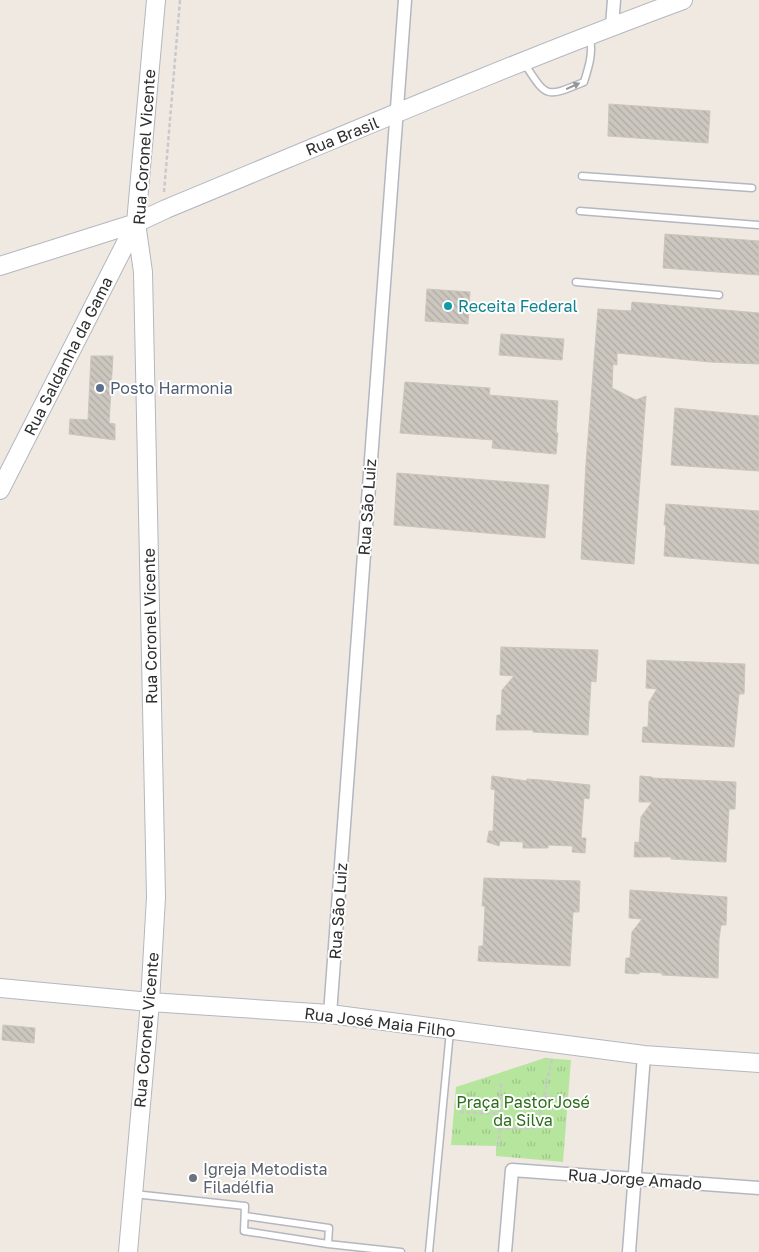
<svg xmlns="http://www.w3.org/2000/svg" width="759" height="1252" font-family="'Golos Text',sans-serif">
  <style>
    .park { fill: url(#park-tufts) }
    .building { fill: url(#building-back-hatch); stroke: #cbc5ba }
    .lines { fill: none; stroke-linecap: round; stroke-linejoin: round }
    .lane-casing { stroke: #b4b7c1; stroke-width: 9 }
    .street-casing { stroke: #b4b7c1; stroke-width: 15 }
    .secondary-casing { stroke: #b4b7c1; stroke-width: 20 }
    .path { stroke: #c9c9c9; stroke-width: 2.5; stroke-dasharray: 4 2.5; stroke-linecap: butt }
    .lane { stroke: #fff; stroke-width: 6 }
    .street { stroke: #fff; stroke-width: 12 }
    .secondary { stroke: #fff; stroke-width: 18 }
    .oneway { fill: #969696 }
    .culture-dot { fill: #0f9aa8; stroke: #fff; stroke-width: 2 }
    .service-dot { fill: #5c6f8a; stroke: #fff; stroke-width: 2 }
    .worship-dot { fill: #6b7280; stroke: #fff; stroke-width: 2 }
    .labels { text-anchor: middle; stroke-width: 4; stroke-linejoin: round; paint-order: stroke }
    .street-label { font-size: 16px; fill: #2e2e2e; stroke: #fff }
    .culture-label { font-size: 16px; fill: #0d838f; stroke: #fff; text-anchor: start }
    .service-label { font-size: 16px; fill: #4e5e75; stroke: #fff; text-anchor: start }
    .park-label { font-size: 16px; fill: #2c6e1b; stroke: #fff }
    .worship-label { font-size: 16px; fill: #5b616d; stroke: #fff; text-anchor: start }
  </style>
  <defs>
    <pattern id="park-tufts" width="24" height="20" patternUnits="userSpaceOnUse" patternTransform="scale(1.25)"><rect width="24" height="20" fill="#b6e59e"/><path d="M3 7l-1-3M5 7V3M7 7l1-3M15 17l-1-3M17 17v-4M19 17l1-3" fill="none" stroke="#9dc588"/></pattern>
    <pattern id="building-back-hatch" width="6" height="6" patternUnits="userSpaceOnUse" patternTransform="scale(1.25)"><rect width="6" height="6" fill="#cbc7bf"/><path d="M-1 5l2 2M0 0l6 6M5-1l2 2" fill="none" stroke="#afaba4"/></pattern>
  </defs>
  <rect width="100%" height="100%" fill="#efe9e1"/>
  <!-- park -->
  <path class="park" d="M545,1058L571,1060L563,1162L496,1156V1146L451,1145L456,1087Z"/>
  <!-- building -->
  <path class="building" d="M609,104L710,111L708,143L608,136Z
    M665,234L759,241V275L663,268Z
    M427,289L470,292L468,324L425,321Z
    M632,302L759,313V364L710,362L617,353V365L613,364L612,388L636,400L646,396L634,564L581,559L586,463L598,309L631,311Z
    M501,334L564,339L562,360L499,355Z
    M91,356H113L109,423L115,424V440L69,434L70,419L88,420Z
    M405,382L490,388L489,395L558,401L556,433H558L556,454L492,448L493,440L400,433Z
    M675,408L759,416V471L671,465Z
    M397,473L549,485L545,538L394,525Z
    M666,504L759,511V564L664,556L666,525H664Z
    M501,647L598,650L596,682L591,681L588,735L533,732V730H496L497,715H501L502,690L514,676L500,675Z
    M647,660L745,664L744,694H739L734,747L642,742L643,727H648L649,702L657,689L646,688Z
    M492,776L527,781V779L541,780L590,785L589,799L584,798L581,838H586L585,853L572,852L573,846L548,845V848H523V842L500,841L499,846L487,842L489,831H493L495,790L491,789Z
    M640,776L652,777V778L736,782L735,809H729L726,862L671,859V857H634L635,842L639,843L641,817L652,802H639Z
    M484,878L580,881L579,912H573L570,966L478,961L479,946H483L485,906H482Z
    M630,890L727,897L726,925H721L719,939L718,978L662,975V973L639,972V974L625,973L626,958H630L632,932L642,919L629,918Z
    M3,1025L35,1028L34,1043L2,1040Z"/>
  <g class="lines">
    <!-- lane casing -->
    <g class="lane-casing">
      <path id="lane" d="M524,63C547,98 545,98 584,82C589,66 593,54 590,37
        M582,176L752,188
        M580,211L758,225
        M576,282L719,295
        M134,1194L245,1206L244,1231L328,1244L401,1252
        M245,1216L329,1228L328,1244
        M429,1252L450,1031"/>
    </g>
    <!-- street casing -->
    <g class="street-casing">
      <path id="street" d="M612,26L614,0
        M330,1014L405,0
        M505,1252L512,1170L759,1188
        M629,1252L644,1055"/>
    </g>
    <!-- secondary casing -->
    <g class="secondary-casing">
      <path id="secondary" d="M0,266L136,223L166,209C338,138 509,64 683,0
        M0,490L136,223
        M0,988L150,1002L330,1014L644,1055L759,1063
        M128,1252L150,1002L156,897L143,272L136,223L156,0"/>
    </g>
    <!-- path -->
    <path class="path" d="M164,192L180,0
      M544,1097H566
      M460,1112L500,1114
      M499,1129L537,1128L552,1059
      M499,1146L501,1082"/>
    <!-- lane -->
    <use href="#lane" class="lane"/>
    <!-- street -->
    <use href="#street" class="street"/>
    <!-- secondary -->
    <use href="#secondary" class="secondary"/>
  </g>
  <!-- one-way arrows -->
  <defs><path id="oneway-solid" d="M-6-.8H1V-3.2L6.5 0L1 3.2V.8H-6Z" transform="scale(1.25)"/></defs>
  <use class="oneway" href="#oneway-solid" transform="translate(573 86) rotate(-24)"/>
  <!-- markers -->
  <circle class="culture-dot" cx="448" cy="306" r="5"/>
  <circle class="service-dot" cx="100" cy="388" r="5"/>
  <circle class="worship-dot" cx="193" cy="1178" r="5"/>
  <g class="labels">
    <!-- street labels -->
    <g class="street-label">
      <text transform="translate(342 136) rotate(-22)" y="6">Rua Brasil</text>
      <text transform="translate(144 147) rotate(-86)" y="6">Rua Coronel Vicente</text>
      <text transform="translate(68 356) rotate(-63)" y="6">Rua Saldanha da Gama</text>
      <text transform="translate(367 507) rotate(-86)" y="6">Rua São Luiz</text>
      <text transform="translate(150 626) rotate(-91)" y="6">Rua Coronel Vicente</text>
      <text transform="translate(338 911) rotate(-86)" y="6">Rua São Luiz</text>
      <text transform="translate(380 1022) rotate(7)" y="6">Rua José Maia Filho</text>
      <text transform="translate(146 1030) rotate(-85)" y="6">Rua Coronel Vicente</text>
      <text transform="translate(635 1179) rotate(4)" y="6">Rua Jorge Amado</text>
    </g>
    <!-- culture labels -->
    <g class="culture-label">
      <text x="458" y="312">Receita Federal</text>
    </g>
    <!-- service labels -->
    <g class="service-label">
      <text x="110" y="394">Posto Harmonia</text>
    </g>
    <!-- park labels -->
    <g class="park-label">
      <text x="523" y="1108">Praça PastorJosé<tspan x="523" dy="18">da Silva</tspan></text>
    </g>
    <!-- worship labels -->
    <g class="worship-label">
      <text x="203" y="1175">Igreja Metodista<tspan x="203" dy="18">Filadélfia</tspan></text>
    </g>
  </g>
</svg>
